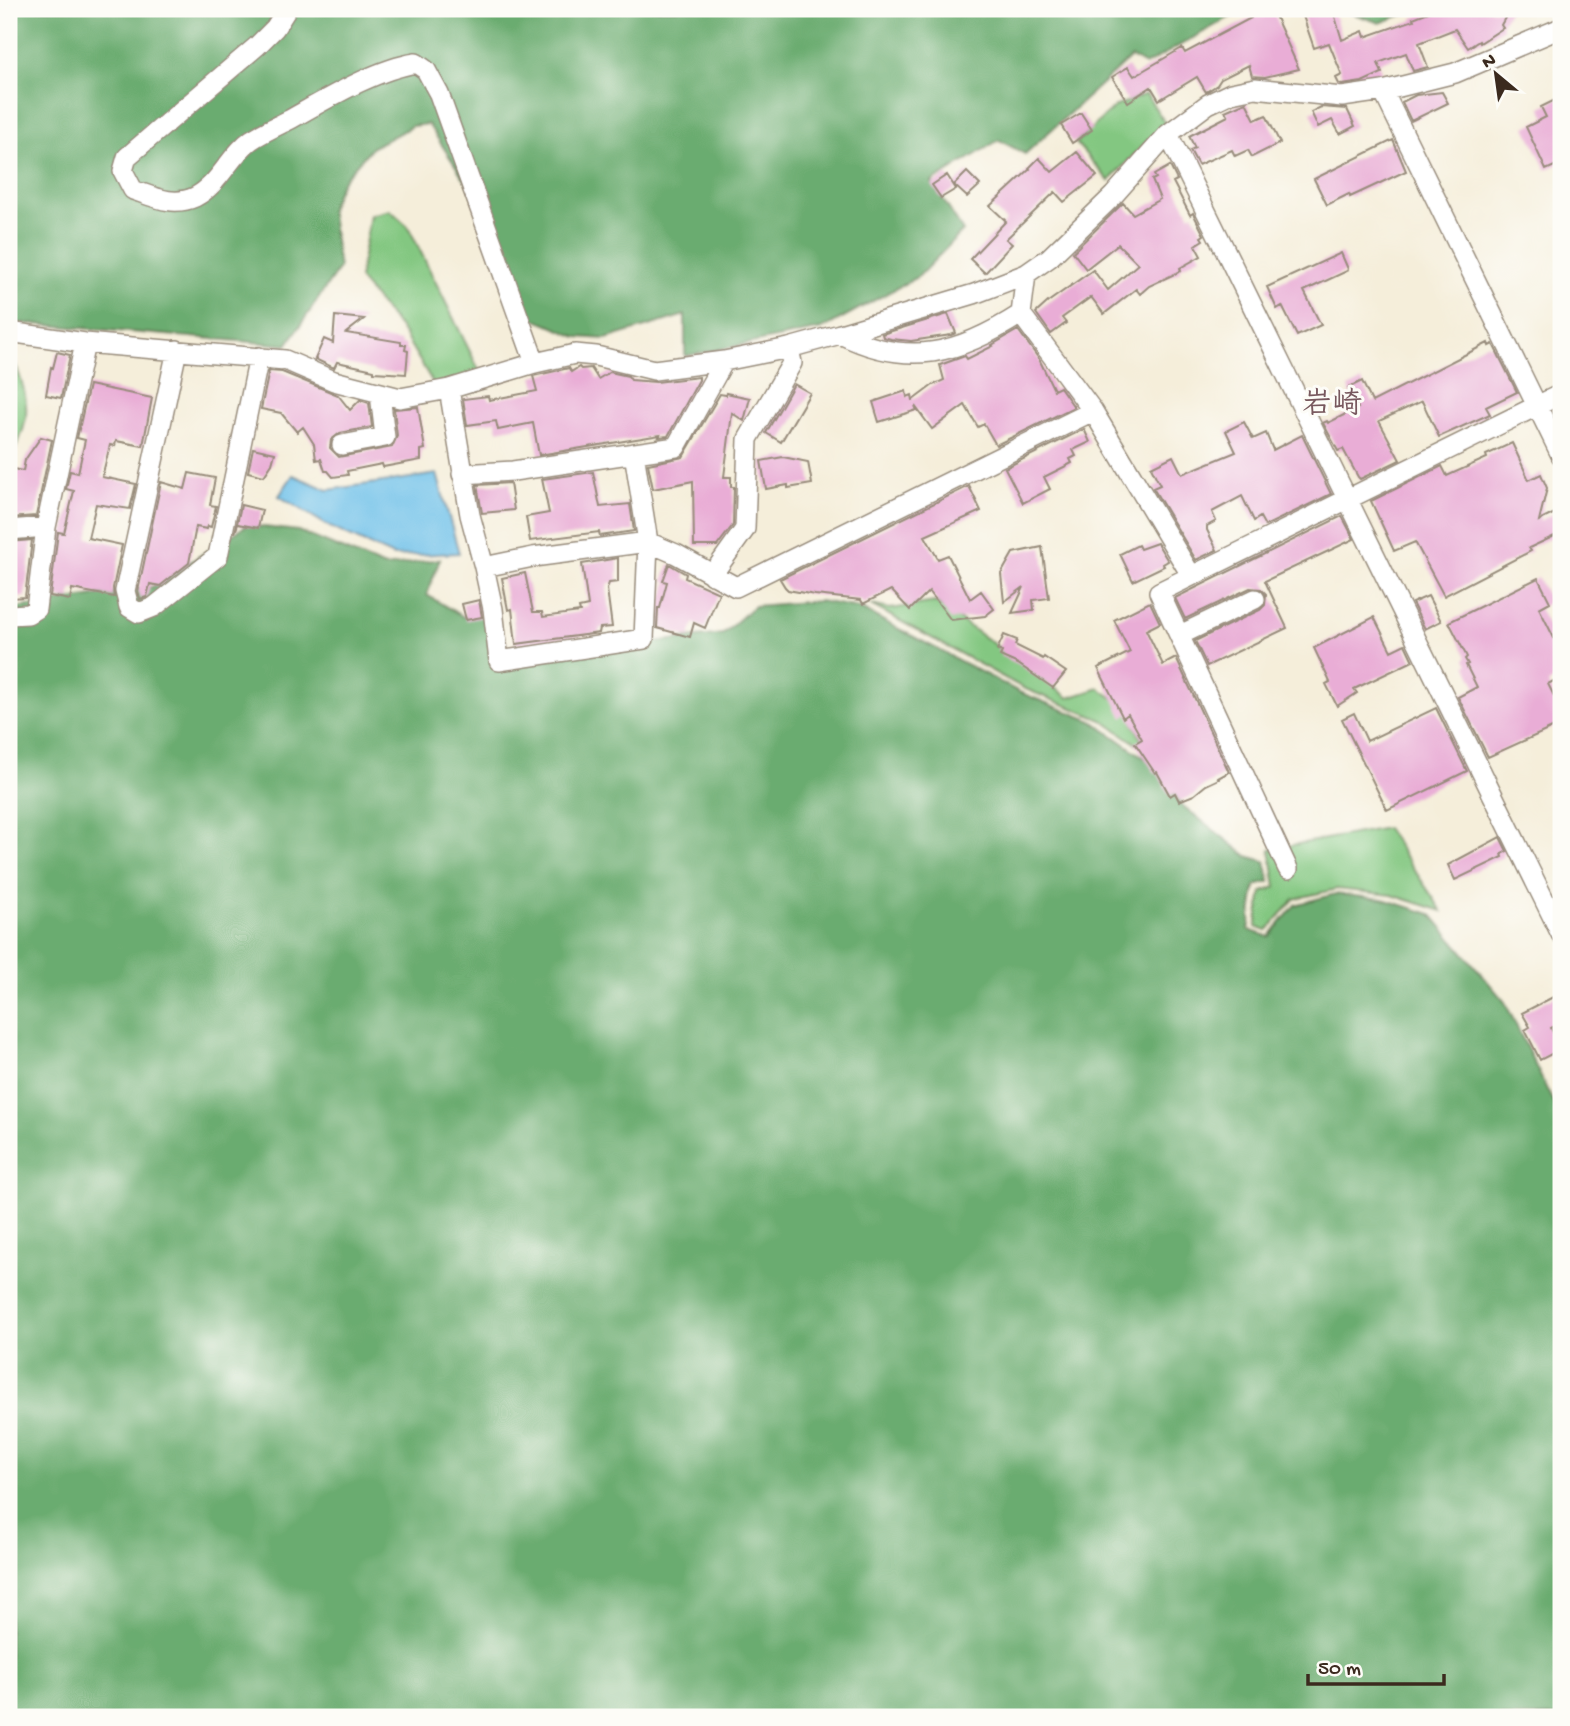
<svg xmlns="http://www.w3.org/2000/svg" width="1570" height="1726" font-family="'Gochi Hand','Klee One',sans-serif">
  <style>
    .green { fill: #83c781; stroke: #5f7850; stroke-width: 2 }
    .forest { fill: #6aac6f; stroke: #526b46; stroke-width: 2 }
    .water { fill: #6dc0e9; stroke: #547584; stroke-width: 2 }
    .building { fill: #e9add6 }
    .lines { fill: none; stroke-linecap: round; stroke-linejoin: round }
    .minor-casing { stroke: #988c7c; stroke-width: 22 }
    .minor { stroke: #fff; stroke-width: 19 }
    .labels { text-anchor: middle; stroke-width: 6; stroke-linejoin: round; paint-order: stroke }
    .quarter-label { font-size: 30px; font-weight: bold; fill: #78585e; stroke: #fdfcf7 }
  </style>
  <rect width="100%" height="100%" fill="#fdfcf7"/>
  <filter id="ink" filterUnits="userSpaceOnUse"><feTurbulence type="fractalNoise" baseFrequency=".0143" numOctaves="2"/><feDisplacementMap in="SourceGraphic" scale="14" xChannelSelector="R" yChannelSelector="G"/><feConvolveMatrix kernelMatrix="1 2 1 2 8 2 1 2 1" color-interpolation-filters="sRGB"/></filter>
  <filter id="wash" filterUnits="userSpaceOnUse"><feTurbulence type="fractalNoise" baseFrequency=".00686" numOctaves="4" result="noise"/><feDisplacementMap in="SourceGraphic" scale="28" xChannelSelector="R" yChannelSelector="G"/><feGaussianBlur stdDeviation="1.57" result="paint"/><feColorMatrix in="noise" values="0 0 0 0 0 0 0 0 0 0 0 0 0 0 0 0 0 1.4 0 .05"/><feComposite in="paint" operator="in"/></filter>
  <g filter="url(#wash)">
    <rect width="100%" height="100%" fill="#f5eeda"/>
    <!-- green -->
    <path class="green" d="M1146,94L1165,123L1109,181L1076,143L1114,107Z
      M390,210L408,226L481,374L435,386L400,328L359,279L370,215Z
      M9,352C14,359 17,369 20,377C32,410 26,431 9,461Z
      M935,602L1069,698L1099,688L1126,707L1147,751L1102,720L1023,688L871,605L890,609Z
      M1386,828L1442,911L1392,895L1337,889L1294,899L1267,931L1256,927L1262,892L1276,887L1270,849Z"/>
    <!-- forest -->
    <path class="forest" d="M9,9H1244L1145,65L1131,57L1025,154L999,140L932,182L963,231L919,276L822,329L685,356V315L606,339L577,337L532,318L486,212L428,124L412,126L371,148L342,181L330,208L339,268L287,345L9,322Z
      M1339,9H1418L1380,23Z
      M247,525L298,531L385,567L440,559L427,595L464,617L487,616L495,660L723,634L754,606L820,601L859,608L1019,692L1092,721L1152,763L1183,806L1247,856L1265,861L1270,882L1255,886L1249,930L1269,937L1295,905L1335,894L1383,899L1431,914L1505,1002L1561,1119V1717H9V609L152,587Z"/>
    <!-- water -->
    <path class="water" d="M437,474L459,553L393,556L330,527L279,496L293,475L328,490Z"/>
    <g id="blocks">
      <!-- building -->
      <path class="building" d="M1263,9H1272L1299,69L1265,77L1252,76L1249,65L1221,79L1217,85L1206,92L1197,77L1159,100L1151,87L1128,102L1112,77L1128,67L1134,76L1182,48L1185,53L1251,18L1250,15Z
        M1436,9H1510L1501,25L1503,28L1480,43L1479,41L1468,48L1455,29L1419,43L1428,67L1413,71L1406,53L1378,63L1382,73L1362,82L1342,85L1339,84L1336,78L1342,75L1329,43L1314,48L1303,16L1322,10V13L1333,10L1342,40L1363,31L1365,37L1414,20L1413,18Z
        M1442,92L1448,103L1411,121L1402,102L1416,95Z
        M1561,97V163L1546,170L1526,127L1546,117L1541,107Z
        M1246,102L1255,120L1266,115L1280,143L1252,157L1248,150L1235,156L1232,150L1198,165L1190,150L1195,148L1189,136L1228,116L1225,111Z
        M1321,107L1347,109L1355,126L1340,134L1332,120L1318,127L1311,112Z
        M1081,113L1092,130L1072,143L1061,125Z
        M1393,140L1406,171L1350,197L1349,194L1327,205L1314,179Z
        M1077,152L1097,176L1064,202L1055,192L1006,239L1012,244L985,273L970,259L1006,221L990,206L1030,169L1029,168L1039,158L1052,172Z
        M1170,166L1177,180L1173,182L1190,215L1193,213L1204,235L1201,237L1203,240L1195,245L1201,256L1180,268L1181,271L1149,286L1140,294L1136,289L1104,314L1091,297L1062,318L1066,323L1051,334L1036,313L1048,302L1093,270L1108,290L1138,264L1118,244L1086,269L1073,252L1123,203L1133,214L1160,199L1152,180L1156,178L1154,175Z
        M967,172L980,185L967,197L954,185Z
        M947,175L956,189L941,198L932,185Z
        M1341,253L1348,269L1347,271L1304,291L1321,325L1297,336L1282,306L1277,309L1267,287Z
        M948,314L956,333L951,335L911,341L891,339L883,337L882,334Z
        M335,316L364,319L346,333L401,342V345H406L405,350L408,351L406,374L374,372V370L337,362L334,368L315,359L324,339L333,343Z
        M1018,330L1039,359L1054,390L1060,387L1074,407L996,445L984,424L978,427L965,405L932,429L915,406L917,410L879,422L873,402L906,391L907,397L912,395L913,400L933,385L944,380L940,365L965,356L967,359L993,346L992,345Z
        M1488,343L1489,346L1493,344L1517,392L1486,407L1490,414L1439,437L1422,401L1379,421L1400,460L1360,479L1358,477L1343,449L1338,451L1323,423L1327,421L1328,423L1358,408L1348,388L1362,381L1372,402Z
        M57,352L70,355L61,398L46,395L51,367L53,368Z
        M579,367L581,369L591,368L598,379L610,372L628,376L631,380L656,382L699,377V380L668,436L659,437L660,435L539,455L533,423L498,430L496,421L467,425L463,399L488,396L489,400L537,391L533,376L569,368L571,372Z
        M269,371L282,372L338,395L350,410L360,400L369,403L372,427L340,433L331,440L330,448L339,457L392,447L397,436L394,409L418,407L425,449L421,450V460L383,467L382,464L347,471L348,475L333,477L328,471H325L321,459L316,460L314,444L303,427L297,432L281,413L261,409Z
        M794,384L810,393L781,442L766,433Z
        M89,385L152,398L143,446L116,441L115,446L110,445L102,477L136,484L130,509L96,504L88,538L122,545L113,588L114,597L72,589L70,600L50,596L58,532L64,533L74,491L66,489L70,471L78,473L85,440L77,438Z
        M726,393L750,398L744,421L732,413L724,477H731V487H734L733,525L717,546H694L693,481L653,489L648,464L683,457L720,394L726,395Z
        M1244,422L1253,439L1266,433L1273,450L1302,435L1331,494L1265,526L1260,517L1254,521L1242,496L1212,512L1216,521L1207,526V530L1217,550L1196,560L1153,488L1160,485L1151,467L1173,456L1182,474L1236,452L1226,431Z
        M1084,429L1090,442L1073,450L1076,456L1070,459L1072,463L1044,477L1050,489L1023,503L1005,468Z
        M41,437L52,440L36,516L9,518V477L11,478L13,469L23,471L25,460Z
        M1512,443L1529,480L1541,474L1547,488L1539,521L1555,513L1557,518L1561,517V533L1529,548L1531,551L1444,596L1415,542L1394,551L1371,501L1442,466L1447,476L1487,458L1486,455Z
        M253,448L275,453L272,464L264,476L248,472Z
        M783,457L808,462L812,484L788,488V485L766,489L761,461Z
        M593,472L600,507L630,504L634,531L600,536L599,532L530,541L526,517L549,513L542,479Z
        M189,473L215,478L210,505L216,506L211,527L208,526L207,529L196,527L189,563L160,586L150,584L147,597L140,599L138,591L161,482L185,489Z
        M510,483L514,510L482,513L477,485Z
        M969,486L981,511L925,536L938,559L948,555L970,599L981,591L994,609L985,616L951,620L929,591L910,610L891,590L863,604L861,600L815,595L788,590L785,587L780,579Z
        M241,505L262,510L258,528L238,524L235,533Z
        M1342,516L1354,539L1265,581L1287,628L1207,666L1195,641L1260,610L1265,605L1266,594L1261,589L1250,588L1185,619L1175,598Z
        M32,540L25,597L12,598L11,595H9V542Z
        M1157,543L1168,561L1163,564L1164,566L1133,581L1120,554L1138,545L1140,549Z
        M1042,547L1049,598L1033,600L1034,610L1012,613L1024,587L1004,602L1001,574L1013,553Z
        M618,558V582L609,583L607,589L612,627L600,628L599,633L516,644L512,609L508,610L502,578L525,573L533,612H542L543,617L580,612L579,608L588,606L582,564Z
        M669,564L686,574L685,578L719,593L705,628L694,623L690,637L657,628L658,608H660L667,582L663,581Z
        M1538,578L1550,602L1539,608L1556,642L1561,639V677L1548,684L1561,710V724L1488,757L1458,697L1477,687L1466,665L1468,664L1465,659L1467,657L1449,622Z
        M1428,596L1441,621L1425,629L1412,603Z
        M479,600L482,617L466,620L462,604Z
        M1150,602L1160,623L1146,630L1163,665L1176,658L1229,772L1218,778L1219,779L1206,785L1194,795L1179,801L1175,793L1170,796L1157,772L1155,773L1135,743L1142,739L1128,714L1123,718L1098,668L1130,652L1114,620Z
        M1374,617L1391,651L1405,644L1413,661L1354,689L1357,693L1337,706L1326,684L1330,682L1314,648Z
        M1004,635L1017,640L1015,645L1043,659L1044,657L1066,672L1053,688L1018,664L1000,656L1002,652L997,650Z
        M1436,708L1467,771L1387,810L1342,719L1354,713L1367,741Z
        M1500,837L1507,851L1502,854L1503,857L1455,880L1448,865Z
        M1561,993V1023L1551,1028L1561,1049L1540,1060L1525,1030L1530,1027L1522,1013Z"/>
    </g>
  </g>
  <g filter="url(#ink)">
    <use href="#blocks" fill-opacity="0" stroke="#988c7c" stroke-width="2"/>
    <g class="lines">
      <!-- minor casing -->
      <g class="minor-casing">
        <path id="minor" d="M287,9L275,28L257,46L127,157L123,171L133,190C154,197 173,207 195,197C220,184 229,156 251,140C263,132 277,126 289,120C325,100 376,69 416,63L426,70L439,94L535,363
          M1383,91L1561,455
          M1168,134L1561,934
          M1021,314L1093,411
          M9,332L85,343L285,360L334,381L400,398L449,389L535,363L575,354L596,356L654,370L724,361L789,348L840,334L974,294L1026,274L1049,258L1113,196L1168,134L1208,104L1231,93L1255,88L1342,97L1383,91L1455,73L1561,28
          M840,334C909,368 959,354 1021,314L1026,274
          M177,350L125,591L129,607L139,613L154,607L218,556L259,357
          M449,389L470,515L484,567L533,557L648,542L676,554L736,587L1093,411L1191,575
          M342,445L385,437L380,394
          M462,474L513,471L676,447L724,361
          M9,530L46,527
          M484,567L493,609L499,661L644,639L648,542L634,453
          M712,575L745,529L748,439L792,363L789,348
          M9,615L28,614L36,609L46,527L85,343
          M1180,635L1255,599
          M1288,869L1159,592L1561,394"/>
      </g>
      <!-- minor -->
      <use href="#minor" class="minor"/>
    </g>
  </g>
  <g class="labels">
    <!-- quarter labels -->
    <g class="quarter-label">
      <text x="1332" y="412">岩崎</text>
    </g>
  </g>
  <!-- margin -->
  <rect width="1570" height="1726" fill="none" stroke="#fdfcf7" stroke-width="35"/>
  <!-- north arrow -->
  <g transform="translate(1496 74) rotate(331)" stroke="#fdfcf7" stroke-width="5" paint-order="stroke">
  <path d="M0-5L12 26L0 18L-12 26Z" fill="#3b2a1e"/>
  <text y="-10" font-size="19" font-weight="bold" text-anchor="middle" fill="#3b2a1e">N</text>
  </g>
  <!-- scale -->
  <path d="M1308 1674v10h136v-10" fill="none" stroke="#3b2a1e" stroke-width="3.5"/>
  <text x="1318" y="1674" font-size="21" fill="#3b2a1e" stroke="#fdfcf7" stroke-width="5" paint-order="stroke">50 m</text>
</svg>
